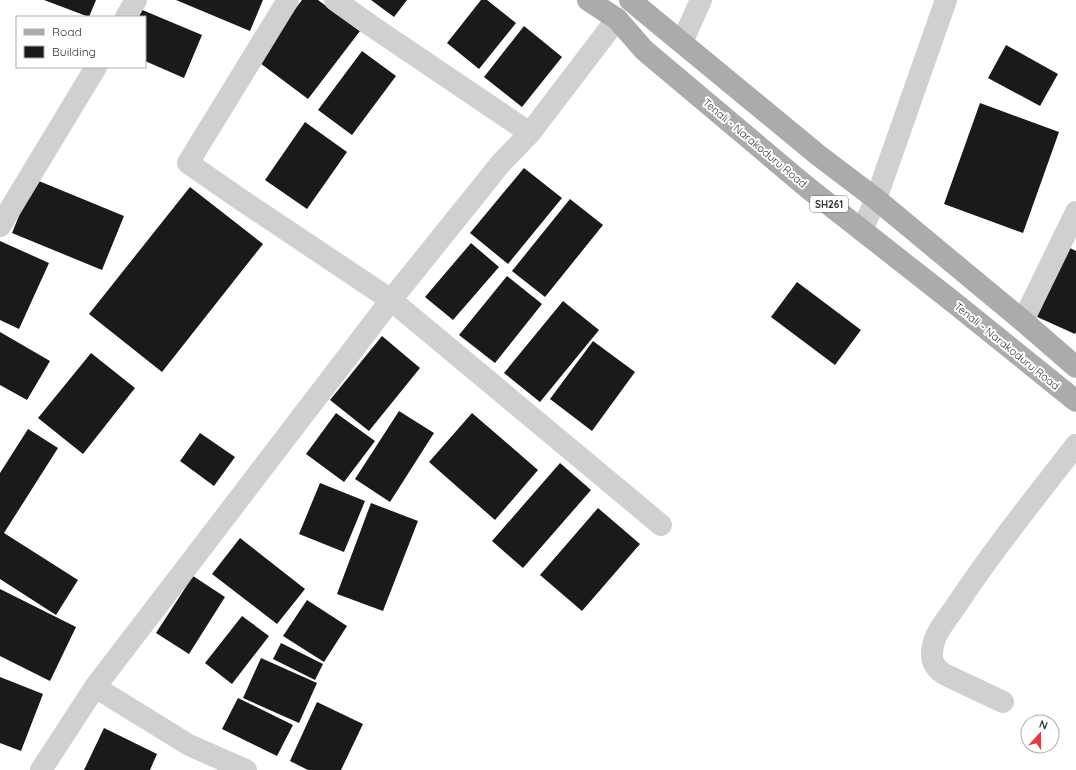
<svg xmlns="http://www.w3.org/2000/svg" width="1076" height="770" font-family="Quicksand,sans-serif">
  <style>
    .building { fill: #1a1a1a }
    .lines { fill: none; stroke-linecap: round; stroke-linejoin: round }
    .minor { stroke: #d0d0d0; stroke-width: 22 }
    .major { stroke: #ababab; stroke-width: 22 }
    .labels { text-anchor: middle; stroke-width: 4; stroke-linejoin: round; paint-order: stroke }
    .shield { fill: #fff; stroke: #707070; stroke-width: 1 }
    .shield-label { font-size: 10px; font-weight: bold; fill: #333 }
    .street-label { font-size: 11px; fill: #333; stroke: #fff }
  </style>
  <rect width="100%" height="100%" fill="#fff"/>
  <!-- building -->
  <path class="building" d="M44,0H96L89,17Z
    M176,0H263L250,31Z
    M302,0H318L360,31L308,99L256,60Z
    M371,0H407L394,17Z
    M481,0H487L516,23L479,69L447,43Z
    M140,9L202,35L184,78L145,61V17H137Z
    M524,26L562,57L522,107L484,77Z
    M1006,45L1058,74L1040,106L988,78Z
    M362,51L396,76L352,135L318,110Z
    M980,103L1059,132L1023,233L944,204Z
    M305,122L347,152L307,209L265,180Z
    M524,168L562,198L508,264L470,233Z
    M34,179L124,216L102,270L12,233Z
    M190,187L263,244L162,372L89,314Z
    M570,199L603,225L545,297L512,271Z
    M0,241L49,263L19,329L0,320Z
    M471,243L499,267L453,320L425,297Z
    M1068,247L1076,251V332L1075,334L1035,316Z
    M507,276L542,304L495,363L459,335Z
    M797,282L861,330L835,365L771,317Z
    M563,301L599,330L540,402L504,373Z
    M0,332L50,361L27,400L0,385Z
    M382,336L420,368L369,431L330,400Z
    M593,341L635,372L592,431L550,399Z
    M91,353L135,388L83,454L38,418Z
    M399,411L434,433L390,502L355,479Z
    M336,413L375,441L344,482L306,454Z
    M472,413L538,470L495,520L429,462Z
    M28,429L58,448L4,533L78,580L56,615L0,579V473Z
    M200,433L235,457L214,486L180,461Z
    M560,463L591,490L523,568L492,541Z
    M320,483L365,501L344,552L299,534Z
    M371,503L418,521L383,611L337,594Z
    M598,508L640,544L582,611L540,575Z
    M240,538L305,589L277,624L212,574Z
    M193,576L225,597L189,654L156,633Z
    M0,589L76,627L50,681L0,656Z
    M307,600L347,626L324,662L283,636Z
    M242,616L269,636L232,684L205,663Z
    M281,643L323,664L315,680L273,659Z
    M261,658L317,683L299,723L243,698Z
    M0,677L43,694L21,751L0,743Z
    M238,698L293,725L277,756L222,729Z
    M317,702L363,724L341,770H308L290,761Z
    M104,728L157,754L150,770H84Z"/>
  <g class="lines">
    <!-- minor -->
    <path class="minor" d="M288,0L188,163L237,197L391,300L661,525
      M335,0L370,25L530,133
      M126,17L136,0
      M682,42L701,0
      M0,226L96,67
      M862,230L876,199L946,0
      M1023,321L1076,212
      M95,687L189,745L246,770
      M1003,702L944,674C933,667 930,659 933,646C935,632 948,618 956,606C993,550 1035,498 1076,445
      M41,770L95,687L232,508L391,300L502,162L530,133L617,19"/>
    <!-- major -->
    <path class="major" d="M588,0L617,19L644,50L808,188L952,301L1076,401
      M630,0L818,155L876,199L1023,321L1076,367"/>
  </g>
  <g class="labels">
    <!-- shield labels -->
    <rect class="shield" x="810" y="196" width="38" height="16" rx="3"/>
    <g class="shield-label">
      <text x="829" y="208">SH261</text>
    </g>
    <!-- street labels -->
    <g class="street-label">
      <text transform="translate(755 143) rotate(40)" y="4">Tenali - Narakoduru Road</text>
      <text transform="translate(1007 346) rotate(39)" y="4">Tenali - Narakoduru Road</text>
    </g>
  </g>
  <!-- legend -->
  <rect x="16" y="16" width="130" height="52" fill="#ffffff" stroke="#adadad"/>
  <rect x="24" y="29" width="20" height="6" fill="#ababab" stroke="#adadad"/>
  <text x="52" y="36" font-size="12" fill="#333333">Road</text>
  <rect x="24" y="46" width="20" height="12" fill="#1a1a1a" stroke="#adadad"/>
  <text x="52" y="56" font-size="12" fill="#333333">Building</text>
  <!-- north arrow -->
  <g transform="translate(1040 734) rotate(21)"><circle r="19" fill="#ffffff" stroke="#adadad"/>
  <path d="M0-3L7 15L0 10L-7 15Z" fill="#e63946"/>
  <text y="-6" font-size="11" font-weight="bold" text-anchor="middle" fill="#333333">N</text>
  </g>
</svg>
